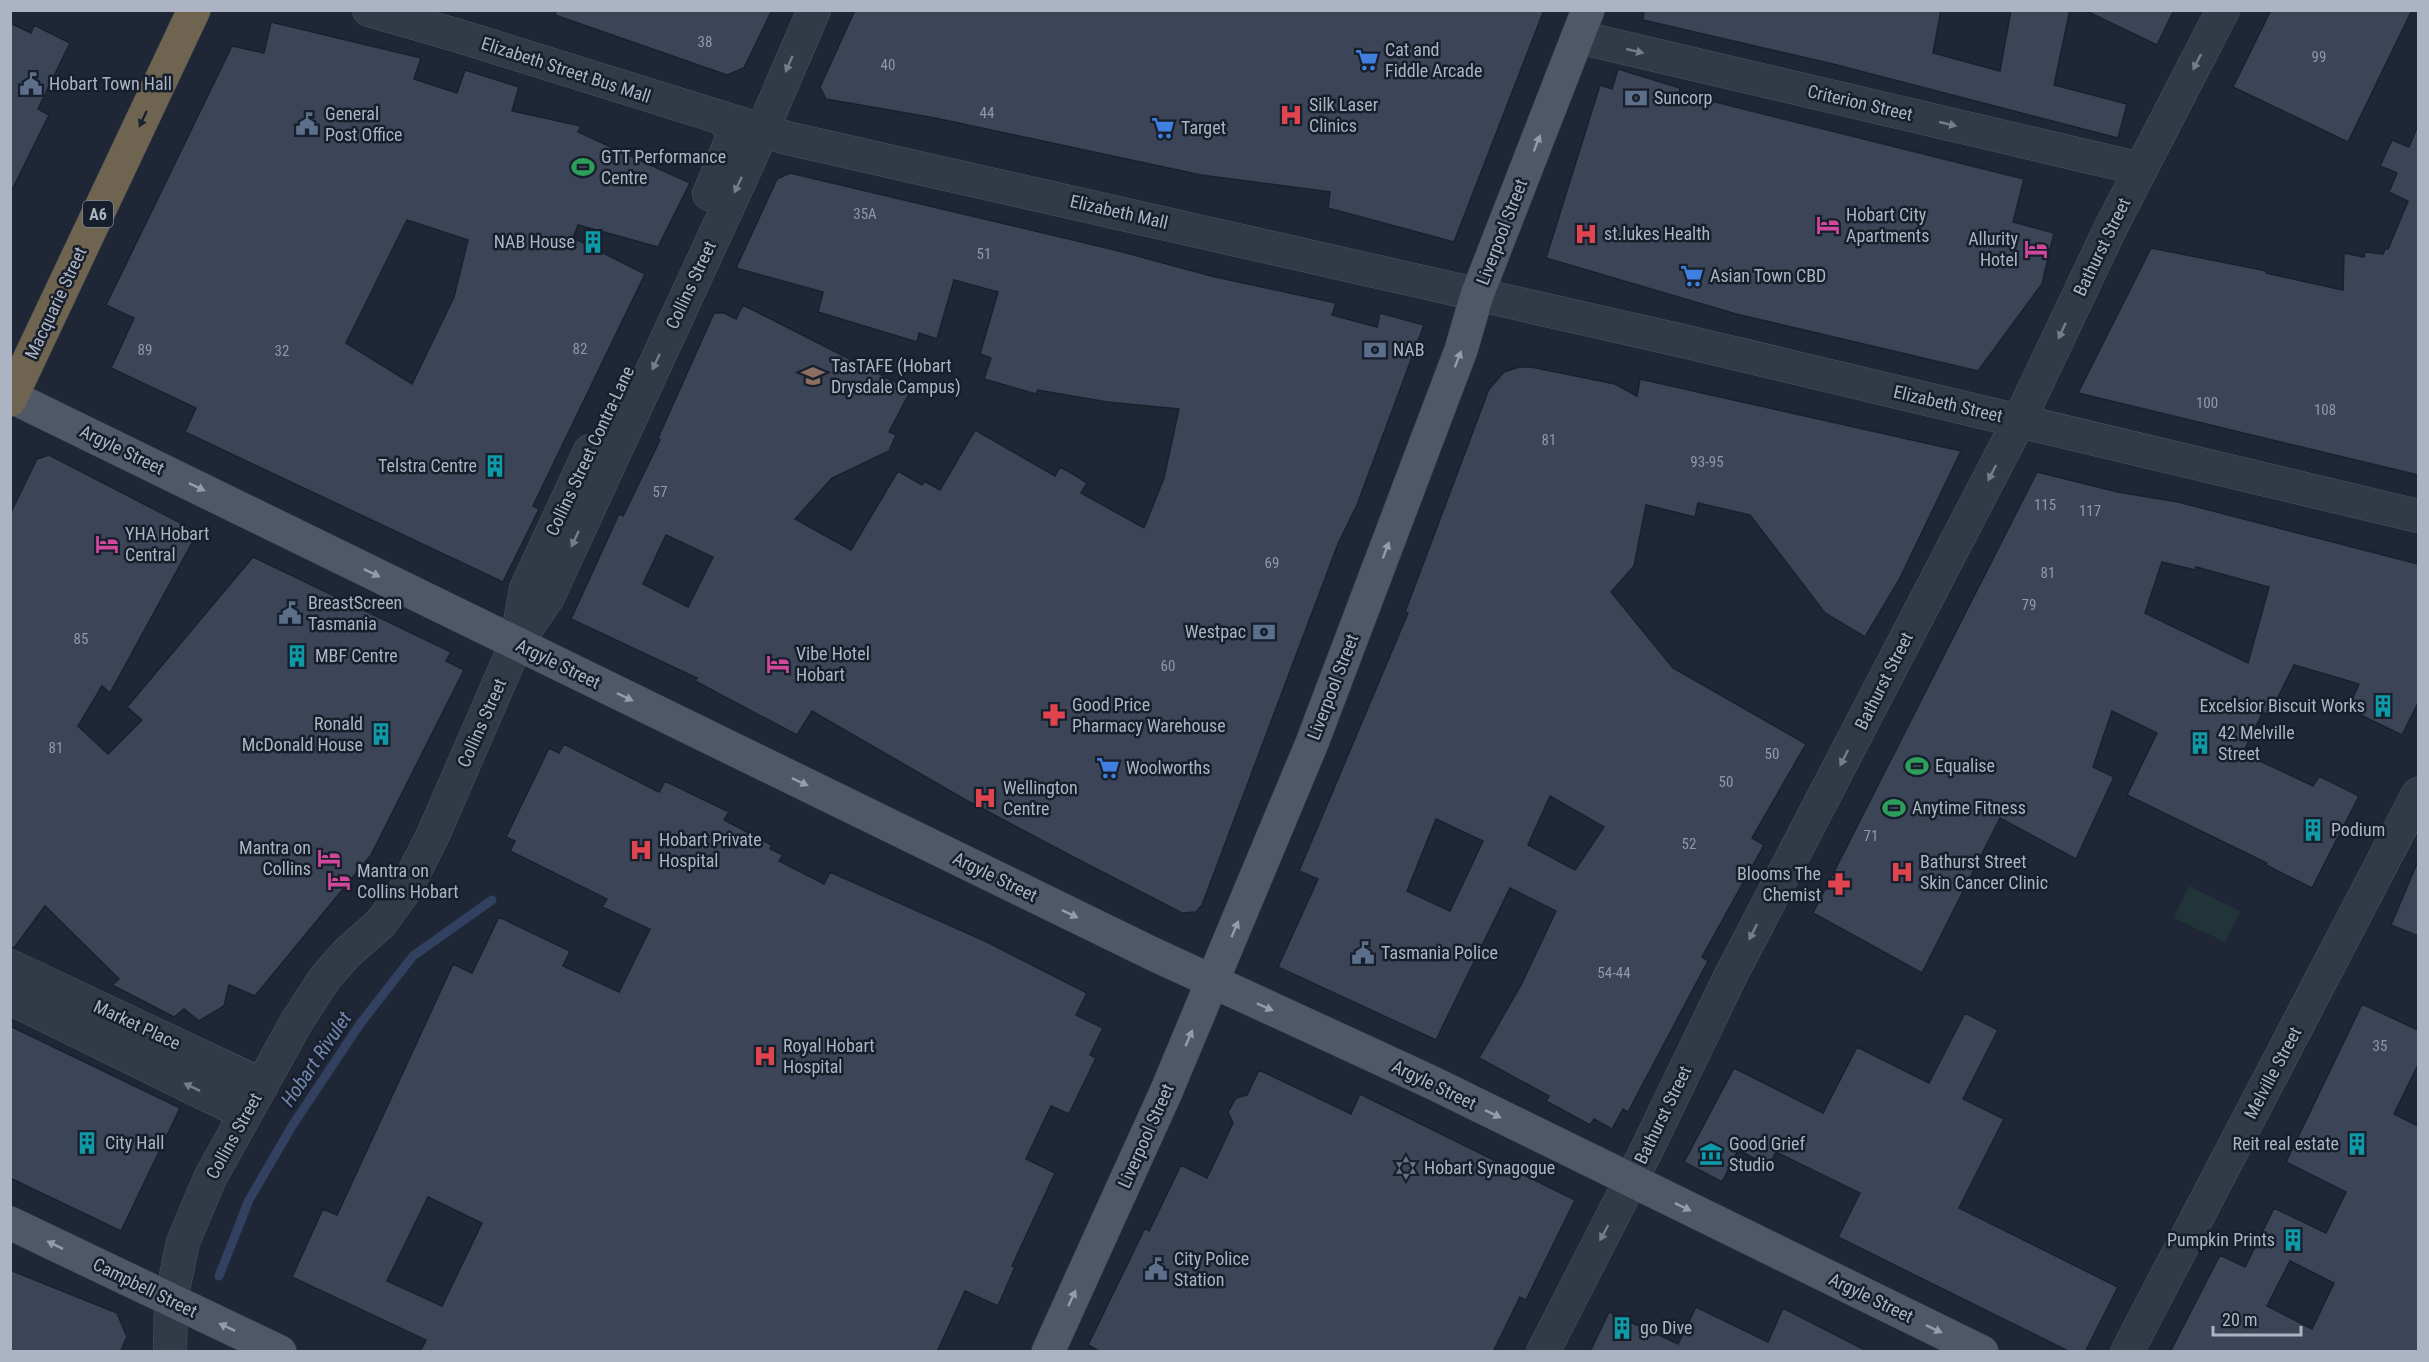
<svg xmlns="http://www.w3.org/2000/svg" width="2429" height="1362" font-family="'Roboto Condensed',sans-serif">
  <style>
    .green { fill: #213438 }
    .lines { fill: none; stroke-linecap: round; stroke-linejoin: round }
    .stream { stroke: #31415f; stroke-width: 9 }
    .building { fill: #3b4557; stroke: #1a212e; stroke-width: 1.5; fill-rule: evenodd }
    .minor-casing { stroke: #4d5462; stroke-width: 34 }
    .major-casing { stroke: #3c4351; stroke-width: 34 }
    .highway-casing { stroke: #3a414f; stroke-width: 34 }
    .minor { stroke: #323a47; stroke-width: 33 }
    .major { stroke: #505868; stroke-width: 33 }
    .highway { stroke: #6e644f; stroke-width: 33 }
    .oneway { fill: #757d8c }
    .oneway2 { fill: #1c222e }
    .oneway3 { fill: #959dad }
    .labels { text-anchor: middle; stroke-width: 5; stroke-linejoin: round; paint-order: stroke }
    .number-label { font-size: 15px; fill: #9098a9 }
    .shield { fill: #181f2c; stroke: #808796; stroke-width: 1.5 }
    .shield-label { font-size: 16px; font-weight: bold; fill: #acb4c4 }
    .poi-label { font-size: 18px; fill: #acb4c4; stroke: #181f2c; text-anchor: start }
    .street-label { font-size: 18px; fill: #acb4c4; stroke: #181f2c }
    .water-label { font-size: 20px; font-style: italic; fill: #7388ae; stroke: #181f2c }
  </style>
  <rect width="100%" height="100%" fill="#1f2737"/>
  <!-- green -->
  <path class="green" d="M2189,886L2240,911L2225,942L2174,918Z"/>
  <g class="lines">
    <!-- stream -->
    <path class="stream" d="M219,1276L249,1200L292,1126L360,1024L413,956L492,900"/>
  </g>
  <!-- building -->
  <path class="building" d="M556,10H772L744,68L727,75L555,15Z
    M855,10H1544L1454,242L1328,208L1330,192L1201,175L935,118L826,99L820,87Z
    M1644,10H1941L1933,53L2000,71L2011,10H2070L2054,85L2127,104L2118,138L1837,65L1643,20Z
    M2084,10H2174L2157,45Z
    M2271,10H2412L2348,142L2233,87Z
    M271,22L421,58L414,79L457,93L465,70L519,87L512,111L581,126L578,132L690,183L658,247L578,225L573,238L645,274L533,506L539,509L503,582L185,432L196,408L111,368L134,318L106,305L232,46L264,53ZM407,220L468,240L454,297L412,384L346,343Z
    M10,23L31,33L34,25L70,43L38,109L49,115L10,194Z
    M1618,69L1680,88L1679,93L2024,179L2013,222L2054,233L2042,284L1978,371L1736,314L1546,258L1600,85L1612,89Z
    M2418,125V475L2078,393L2151,248L2267,271L2266,273L2343,290L2344,253L2364,257L2365,252L2383,254L2385,249H2388L2408,201L2389,192L2397,173L2380,166L2392,140L2409,147Z
    M790,173L1119,251L1211,276L1336,303L1332,315L1377,327L1380,313L1424,325L1357,505L1338,544L1202,905L1196,912L1182,913L1083,862L964,799L812,711L797,735L695,681L697,678L571,619L619,514L623,516L660,440L658,438L714,313H724L736,319L743,305L911,390L889,432L896,435L889,451L832,478L795,519L851,550L898,471L922,485L924,481L940,490L975,430L1055,476L1060,467L1073,474L1087,483L1081,493L1144,528L1164,478L1179,409L1107,402L1038,390L1036,394L984,379L991,358L980,354L998,292L954,280L937,339L919,333L917,342L818,312L823,292L736,268L777,179ZM666,535L713,557L688,607L643,584Z
    M1531,367L1615,384L1637,396L1640,379L1961,451L1899,580L1865,637L1825,613L1750,515L1698,503L1695,517L1646,505L1634,566L1611,592L1673,668L1806,744L1752,838L1764,845L1702,957L1708,961L1628,1112L1623,1109L1612,1129L1594,1119L1590,1125L1546,1101L1549,1096L1479,1058L1521,985L1556,911L1510,888L1436,1040L1278,967L1318,879L1299,871L1408,613L1405,612L1489,389L1504,372L1519,367ZM1550,796L1604,827L1575,870L1528,845ZM1436,819L1483,841L1450,911L1407,891Z
    M49,455L198,532L110,693L102,686L78,726L108,754L142,720L127,707L253,557L451,652L446,661L464,670L371,855L255,996L229,985L224,1006L199,1021L184,1009L174,1017L112,985L119,979L45,906L14,948H10V514L37,459Z
    M2037,472L2118,492L2178,502L2418,564V703L2402,735L2348,709L2359,684L2294,665L2269,715L2263,712L2243,753L2313,786L2319,776L2359,796L2312,888L2266,865L2267,863L2127,795L2157,733L2112,711L2093,767L2114,777L2076,859L2000,818L1922,973L1813,913ZM2162,562L2195,570L2196,567L2269,587L2248,663L2145,613Z
    M564,744L659,792L665,781L729,812L724,820L772,845L770,849L783,855L779,861L824,884L830,872L987,942L1087,993L1076,1015L1103,1028L1090,1055L1096,1058L1069,1114L1051,1106L1026,1159L1055,1173L1012,1266L1015,1267L998,1306L965,1291L937,1352H420L426,1340L292,1277L323,1209L337,1215L453,964L472,973L499,917L570,951L563,966L619,992L650,929L602,907L607,899L510,851L515,841L506,837L549,748L559,753ZM428,1197L482,1223L442,1306L387,1281Z
    M2418,861V936L2391,925Z
    M2362,1004L2418,1030V1065L2394,1114L2418,1126V1352H2170L2220,1255L2245,1267L2274,1208L2326,1233L2346,1192L2286,1162ZM2290,1261L2334,1283L2312,1329L2267,1306Z
    M1965,1013L1998,1030L1963,1099L2004,1119L1959,1208L2118,1287L2085,1352H2070L1838,1237L1860,1193L1776,1152L1769,1166L1738,1150L1722,1182L1684,1162L1734,1068L1823,1113L1857,1047L1929,1083Z
    M10,1026L180,1108L121,1231L10,1178Z
    M1259,1070L1351,1114L1360,1094L1575,1200L1526,1300L1520,1297L1493,1352H1101L1088,1345L1145,1228L1149,1231L1181,1165L1207,1178L1233,1123L1228,1112L1236,1098L1247,1095Z
    M10,1270L117,1313L127,1337L120,1352H10Z
    M1696,1307L1768,1342L1783,1308L1869,1352H1590L1609,1312L1678,1344Z"/>
  <g class="lines">
    <!-- minor casing -->
    <g class="minor-casing">
      <path id="minor" d="M369,10L459,36L787,138L1683,341L2418,516
        M1578,37L2141,169
        M709,194L733,136L732,130L723,120
        M518,633L526,589L590,451
        M10,966L262,1085
        M10,998L244,1113
        M170,1352L171,1300L183,1242L210,1178L297,1021L325,978L347,953L381,923L405,890L433,835L516,644L548,597L749,161L814,10
        M1543,1352L1647,1149L1730,977L2019,421L2110,229L2223,10
        M2127,1352L2418,794"/>
    </g>
    <!-- major casing -->
    <g class="major-casing">
      <path id="major" d="M10,396L1153,954L1433,1083L1982,1352
        M10,1223L280,1352
        M1048,1352L1166,1092L1312,743L1461,350L1477,295L1588,10"/>
    </g>
    <!-- highway casing -->
    <g class="highway-casing">
      <path id="highway" d="M10,400L194,10"/>
    </g>
    <!-- minor -->
    <use href="#minor" class="minor"/>
    <!-- major -->
    <use href="#major" class="major"/>
    <!-- highway -->
    <use href="#highway" class="highway"/>
  </g>
  <!-- one-way arrows -->
  <defs><path id="oneway-solid" d="M-6-.8H1V-3.2L6.5 0L1 3.2V.8H-6Z" transform="scale(1.5)"/></defs>
  <g class="oneway">
    <use href="#oneway-solid" transform="translate(1635 51) rotate(13)"/>
    <use href="#oneway-solid" transform="translate(2197 62) rotate(117)"/>
    <use href="#oneway-solid" transform="translate(789 64) rotate(114)"/>
    <use href="#oneway-solid" transform="translate(1948 124) rotate(13)"/>
    <use href="#oneway-solid" transform="translate(738 185) rotate(115)"/>
    <use href="#oneway-solid" transform="translate(2062 331) rotate(115)"/>
    <use href="#oneway-solid" transform="translate(656 362) rotate(115)"/>
    <use href="#oneway-solid" transform="translate(1992 473) rotate(117)"/>
    <use href="#oneway-solid" transform="translate(575 539) rotate(115)"/>
    <use href="#oneway-solid" transform="translate(1844 758) rotate(117)"/>
    <use href="#oneway-solid" transform="translate(1753 932) rotate(117)"/>
    <use href="#oneway-solid" transform="translate(192 1087) rotate(-154)"/>
    <use href="#oneway-solid" transform="translate(1604 1233) rotate(118)"/>
  </g>
  <use class="oneway2" href="#oneway-solid" transform="translate(143 119) rotate(115)"/>
  <g class="oneway3">
    <use href="#oneway-solid" transform="translate(1537 143) rotate(-69)"/>
    <use href="#oneway-solid" transform="translate(1458 359) rotate(-69)"/>
    <use href="#oneway-solid" transform="translate(197 487) rotate(26)"/>
    <use href="#oneway-solid" transform="translate(1386 550) rotate(-69)"/>
    <use href="#oneway-solid" transform="translate(372 573) rotate(26)"/>
    <use href="#oneway-solid" transform="translate(625 697) rotate(26)"/>
    <use href="#oneway-solid" transform="translate(800 782) rotate(25)"/>
    <use href="#oneway-solid" transform="translate(1070 914) rotate(26)"/>
    <use href="#oneway-solid" transform="translate(1235 929) rotate(-67)"/>
    <use href="#oneway-solid" transform="translate(1265 1007) rotate(24)"/>
    <use href="#oneway-solid" transform="translate(1189 1038) rotate(-67)"/>
    <use href="#oneway-solid" transform="translate(1493 1114) rotate(26)"/>
    <use href="#oneway-solid" transform="translate(1683 1207) rotate(26)"/>
    <use href="#oneway-solid" transform="translate(55 1245) rotate(-154)"/>
    <use href="#oneway-solid" transform="translate(1072 1298) rotate(-65)"/>
    <use href="#oneway-solid" transform="translate(227 1327) rotate(-155)"/>
    <use href="#oneway-solid" transform="translate(1934 1329) rotate(25)"/>
  </g>
  <!-- icons -->
  <defs>
    <g id="supermarket-bare" transform="scale(1.8)"><path d="M-6-5.5h2.5l.6 2H6L4.5 2H-2.5L-4.4-4H-6ZM-1.5 3.2a1.3 1.3 0 1 0 .1 0ZM3 3.2a1.3 1.3 0 1 0 .1 0Z" fill="#3f7fe0" stroke="#181f2c" stroke-width="2.5" paint-order="stroke"/></g>
    <g id="civic-bare" transform="scale(1.8)"><path d="M-.6-6.5H3V-4.5H.6V-3L4-1V1h2V6H-6V1h2V-1L-.6-3ZM-1.2 2.5V6h2.4V2.5Z" fill="#5c6f8a" stroke="#181f2c" stroke-width="2.5" paint-order="stroke"/></g>
    <g id="bank-bare" transform="scale(1.8)"><path d="M-6-4H6V4H-6ZM0-2.3a2.3 2.3 0 1 0 0 4.6a2.3 2.3 0 1 0 0-4.6Z" fill="#5c6f8a" stroke="#181f2c" stroke-width="2.5" paint-order="stroke"/></g>
    <g id="hospital-bare" transform="scale(1.8)"><path d="M-5-5h3v3.5h4V-5h3V5h-3V1.5h-4V5h-3Z" fill="#e0444e" stroke="#181f2c" stroke-width="2.5" paint-order="stroke"/></g>
    <g id="stadium-bare" transform="scale(1.8)"><path d="M0-5a6.5 5 0 1 0 0 10a6.5 5 0 1 0 0-10ZM-3.5-1.8h7v3.6h-7Z" fill="#2e9e5b" stroke="#181f2c" stroke-width="2.5" paint-order="stroke"/></g>
    <g id="hotel-bare" transform="scale(1.8)"><path d="M-6-4.5h1.5V1H6V5H4.5V3h-9V5H-6ZM-4 0a1.8 1.8 0 1 1 3.6 0ZM.5 0V-2.5h3Q6-2.5 6 0Z" fill="#d1479c" stroke="#181f2c" stroke-width="2.5" paint-order="stroke"/></g>
    <g id="building-bare" transform="scale(1.8)"><path d="M-4-6H4V6H1V3H-1V6H-4ZM-2.5-4.3h1.7v1.8h-1.7ZM.8-4.3h1.7v1.8H.8ZM-2.5-1h1.7V.8h-1.7ZM.8-1h1.7V.8H.8Z" fill="#0f9aa8" stroke="#181f2c" stroke-width="2.5" paint-order="stroke"/></g>
    <g id="university-bare" transform="scale(1.8)"><path d="M0-5L7-2L0 1L-7-2ZM-4 1L0 2.5L4 1V4Q0 6-4 4Z" fill="#8d6e63" stroke="#181f2c" stroke-width="2.5" paint-order="stroke"/></g>
    <g id="pharmacy-bare" transform="scale(1.8)"><path d="M-2-6h4v4h4v4h-4v4h-4v-4h-4v-4h4Z" fill="#e0444e" stroke="#181f2c" stroke-width="2.5" paint-order="stroke"/></g>
    <g id="museum-bare" transform="scale(1.8)"><path d="M0-6L6-3V-2H-6V-3ZM-5-1h2V3h-2ZM-1-1h2V3h-2ZM3-1h2V3H3ZM-6 4H6V6H-6Z" fill="#0f9aa8" stroke="#181f2c" stroke-width="2.5" paint-order="stroke"/></g>
    <g id="synagogue-bare" transform="scale(1.8)"><path d="M0-6.5L5.6 3.2H-5.6ZM0 6.5L5.6-3.2H-5.6Z" fill="#6b7280" stroke="#181f2c" stroke-width="2.5" paint-order="stroke"/></g>
  </defs>
  <g fill-rule="evenodd">
    <use href="#supermarket-bare" x="1367" y="60"/>
    <use href="#civic-bare" x="31" y="84"/>
    <use href="#bank-bare" x="1636" y="98"/>
    <use href="#hospital-bare" x="1291" y="115"/>
    <use href="#civic-bare" x="307" y="124"/>
    <use href="#supermarket-bare" x="1163" y="128"/>
    <use href="#stadium-bare" x="583" y="167"/>
    <use href="#hotel-bare" x="1828" y="225"/>
    <use href="#hospital-bare" x="1586" y="234"/>
    <use href="#building-bare" x="593" y="242"/>
    <use href="#hotel-bare" x="2036" y="249"/>
    <use href="#supermarket-bare" x="1692" y="276"/>
    <use href="#bank-bare" x="1375" y="350"/>
    <use href="#university-bare" x="813" y="376"/>
    <use href="#building-bare" x="495" y="466"/>
    <use href="#hotel-bare" x="107" y="544"/>
    <use href="#civic-bare" x="290" y="613"/>
    <use href="#bank-bare" x="1264" y="632"/>
    <use href="#building-bare" x="297" y="656"/>
    <use href="#hotel-bare" x="778" y="664"/>
    <use href="#building-bare" x="2383" y="706"/>
    <use href="#pharmacy-bare" x="1054" y="715"/>
    <use href="#building-bare" x="381" y="734"/>
    <use href="#building-bare" x="2200" y="743"/>
    <use href="#stadium-bare" x="1917" y="766"/>
    <use href="#supermarket-bare" x="1108" y="768"/>
    <use href="#hospital-bare" x="985" y="798"/>
    <use href="#stadium-bare" x="1894" y="808"/>
    <use href="#building-bare" x="2313" y="830"/>
    <use href="#hospital-bare" x="641" y="850"/>
    <use href="#hotel-bare" x="329" y="858"/>
    <use href="#hospital-bare" x="1902" y="872"/>
    <use href="#hotel-bare" x="339" y="881"/>
    <use href="#pharmacy-bare" x="1839" y="884"/>
    <use href="#civic-bare" x="1363" y="953"/>
    <use href="#hospital-bare" x="765" y="1056"/>
    <use href="#building-bare" x="87" y="1143"/>
    <use href="#building-bare" x="2357" y="1144"/>
    <use href="#museum-bare" x="1711" y="1154"/>
    <use href="#synagogue-bare" x="1406" y="1168"/>
    <use href="#building-bare" x="2293" y="1240"/>
    <use href="#civic-bare" x="1156" y="1269"/>
    <use href="#building-bare" x="1622" y="1328"/>
  </g>
  <g class="labels">
    <!-- number labels -->
    <g class="number-label">
      <text x="705" y="47">38</text>
      <text x="2319" y="62">99</text>
      <text x="888" y="70">40</text>
      <text x="987" y="118">44</text>
      <text x="865" y="219">35A</text>
      <text x="984" y="259">51</text>
      <text x="580" y="354">82</text>
      <text x="145" y="355">89</text>
      <text x="282" y="356">32</text>
      <text x="2207" y="408">100</text>
      <text x="2325" y="415">108</text>
      <text x="1549" y="445">81</text>
      <text x="1707" y="467">93-95</text>
      <text x="660" y="497">57</text>
      <text x="2045" y="510">115</text>
      <text x="2090" y="516">117</text>
      <text x="1272" y="568">69</text>
      <text x="2048" y="578">81</text>
      <text x="2029" y="610">79</text>
      <text x="81" y="644">85</text>
      <text x="1168" y="671">60</text>
      <text x="56" y="753">81</text>
      <text x="1772" y="759">50</text>
      <text x="1726" y="787">50</text>
      <text x="1871" y="841">71</text>
      <text x="1689" y="849">52</text>
      <text x="1614" y="978">54-44</text>
      <text x="2380" y="1051">35</text>
    </g>
    <!-- shield labels -->
    <rect class="shield" x="83" y="201" width="30" height="26" rx="4.5"/>
    <g class="shield-label">
      <text x="98" y="220">A6</text>
    </g>
    <!-- poi labels -->
    <g class="poi-label">
      <text x="1385" y="56">Cat and<tspan x="1385" dy="21">Fiddle Arcade</tspan></text>
      <text x="49" y="90">Hobart Town Hall</text>
      <text x="1654" y="104">Suncorp</text>
      <text x="1309" y="111">Silk Laser<tspan x="1309" dy="21">Clinics</tspan></text>
      <text x="325" y="120">General<tspan x="325" dy="21">Post Office</tspan></text>
      <text x="1181" y="134">Target</text>
      <text x="601" y="163">GTT Performance<tspan x="601" dy="21">Centre</tspan></text>
      <text x="1846" y="221">Hobart City<tspan x="1846" dy="21">Apartments</tspan></text>
      <text x="1604" y="240">st.lukes Health</text>
      <text x="2018" y="245" text-anchor="end">Allurity<tspan x="2018" dy="21">Hotel</tspan></text>
      <text x="575" y="248" text-anchor="end">NAB House</text>
      <text x="1710" y="282">Asian Town CBD</text>
      <text x="1393" y="356">NAB</text>
      <text x="831" y="372">TasTAFE (Hobart<tspan x="831" dy="21">Drysdale Campus)</tspan></text>
      <text x="477" y="472" text-anchor="end">Telstra Centre</text>
      <text x="125" y="540">YHA Hobart<tspan x="125" dy="21">Central</tspan></text>
      <text x="308" y="609">BreastScreen<tspan x="308" dy="21">Tasmania</tspan></text>
      <text x="1246" y="638" text-anchor="end">Westpac</text>
      <text x="796" y="660">Vibe Hotel<tspan x="796" dy="21">Hobart</tspan></text>
      <text x="315" y="662">MBF Centre</text>
      <text x="1072" y="711">Good Price<tspan x="1072" dy="21">Pharmacy Warehouse</tspan></text>
      <text x="2365" y="712" text-anchor="end">Excelsior Biscuit Works</text>
      <text x="363" y="730" text-anchor="end">Ronald<tspan x="363" dy="21">McDonald House</tspan></text>
      <text x="2218" y="739">42 Melville<tspan x="2218" dy="21">Street</tspan></text>
      <text x="1935" y="772">Equalise</text>
      <text x="1126" y="774">Woolworths</text>
      <text x="1003" y="794">Wellington<tspan x="1003" dy="21">Centre</tspan></text>
      <text x="1912" y="814">Anytime Fitness</text>
      <text x="2331" y="836">Podium</text>
      <text x="659" y="846">Hobart Private<tspan x="659" dy="21">Hospital</tspan></text>
      <text x="311" y="854" text-anchor="end">Mantra on<tspan x="311" dy="21">Collins</tspan></text>
      <text x="1920" y="868">Bathurst Street<tspan x="1920" dy="21">Skin Cancer Clinic</tspan></text>
      <text x="357" y="877">Mantra on<tspan x="357" dy="21">Collins Hobart</tspan></text>
      <text x="1821" y="880" text-anchor="end">Blooms The<tspan x="1821" dy="21">Chemist</tspan></text>
      <text x="1381" y="959">Tasmania Police</text>
      <text x="783" y="1052">Royal Hobart<tspan x="783" dy="21">Hospital</tspan></text>
      <text x="105" y="1149">City Hall</text>
      <text x="1729" y="1150">Good Grief<tspan x="1729" dy="21">Studio</tspan></text>
      <text x="2339" y="1150" text-anchor="end">Reit real estate</text>
      <text x="1424" y="1174">Hobart Synagogue</text>
      <text x="2275" y="1246" text-anchor="end">Pumpkin Prints</text>
      <text x="1174" y="1265">City Police<tspan x="1174" dy="21">Station</tspan></text>
      <text x="1640" y="1334">go Dive</text>
    </g>
    <!-- street labels -->
    <g class="street-label">
      <text transform="translate(566 70) rotate(18)" y="6">Elizabeth Street Bus Mall</text>
      <text transform="translate(1860 103) rotate(13)" y="6">Criterion Street</text>
      <text transform="translate(1119 212) rotate(13)" y="6">Elizabeth Mall</text>
      <text transform="translate(1502 232) rotate(-69)" y="6">Liverpool Street</text>
      <text transform="translate(2102 247) rotate(-64)" y="6">Bathurst Street</text>
      <text transform="translate(691 285) rotate(-65)" y="6">Collins Street</text>
      <text transform="translate(56 303) rotate(-65)" y="6">Macquarie Street</text>
      <text transform="translate(1948 404) rotate(13)" y="6">Elizabeth Street</text>
      <text transform="translate(122 450) rotate(26)" y="6">Argyle Street</text>
      <text transform="translate(590 451) rotate(-65)" y="6">Collins Street Contra-Lane</text>
      <text transform="translate(558 664) rotate(26)" y="6">Argyle Street</text>
      <text transform="translate(1884 681) rotate(-63)" y="6">Bathurst Street</text>
      <text transform="translate(1333 687) rotate(-69)" y="6">Liverpool Street</text>
      <text transform="translate(482 723) rotate(-66)" y="6">Collins Street</text>
      <text transform="translate(995 877) rotate(26)" y="6">Argyle Street</text>
      <text transform="translate(137 1025) rotate(25)" y="6">Market Place</text>
      <text transform="translate(2273 1073) rotate(-62)" y="6">Melville Street</text>
      <text transform="translate(1434 1085) rotate(26)" y="6">Argyle Street</text>
      <text transform="translate(1663 1115) rotate(-64)" y="6">Bathurst Street</text>
      <text transform="translate(234 1136) rotate(-61)" y="6">Collins Street</text>
      <text transform="translate(1146 1136) rotate(-66)" y="6">Liverpool Street</text>
      <text transform="translate(145 1288) rotate(26)" y="6">Campbell Street</text>
      <text transform="translate(1871 1298) rotate(26)" y="6">Argyle Street</text>
    </g>
    <!-- water labels -->
    <g class="water-label">
      <text transform="translate(316 1059) rotate(-56)" y="7">Hobart Rivulet</text>
    </g>
  </g>
  <!-- border -->
  <rect width="2429" height="1362" fill="none" stroke="#acb4c4" stroke-width="24"/>
  <!-- scale -->
  <path d="M2213 1326v9h88v-9" fill="none" stroke="#acb4c4" stroke-width="3"/>
  <text x="2222" y="1326" font-size="18" fill="#acb4c4" stroke="#181f2c" stroke-width="4.5" paint-order="stroke">20 m</text>
</svg>
